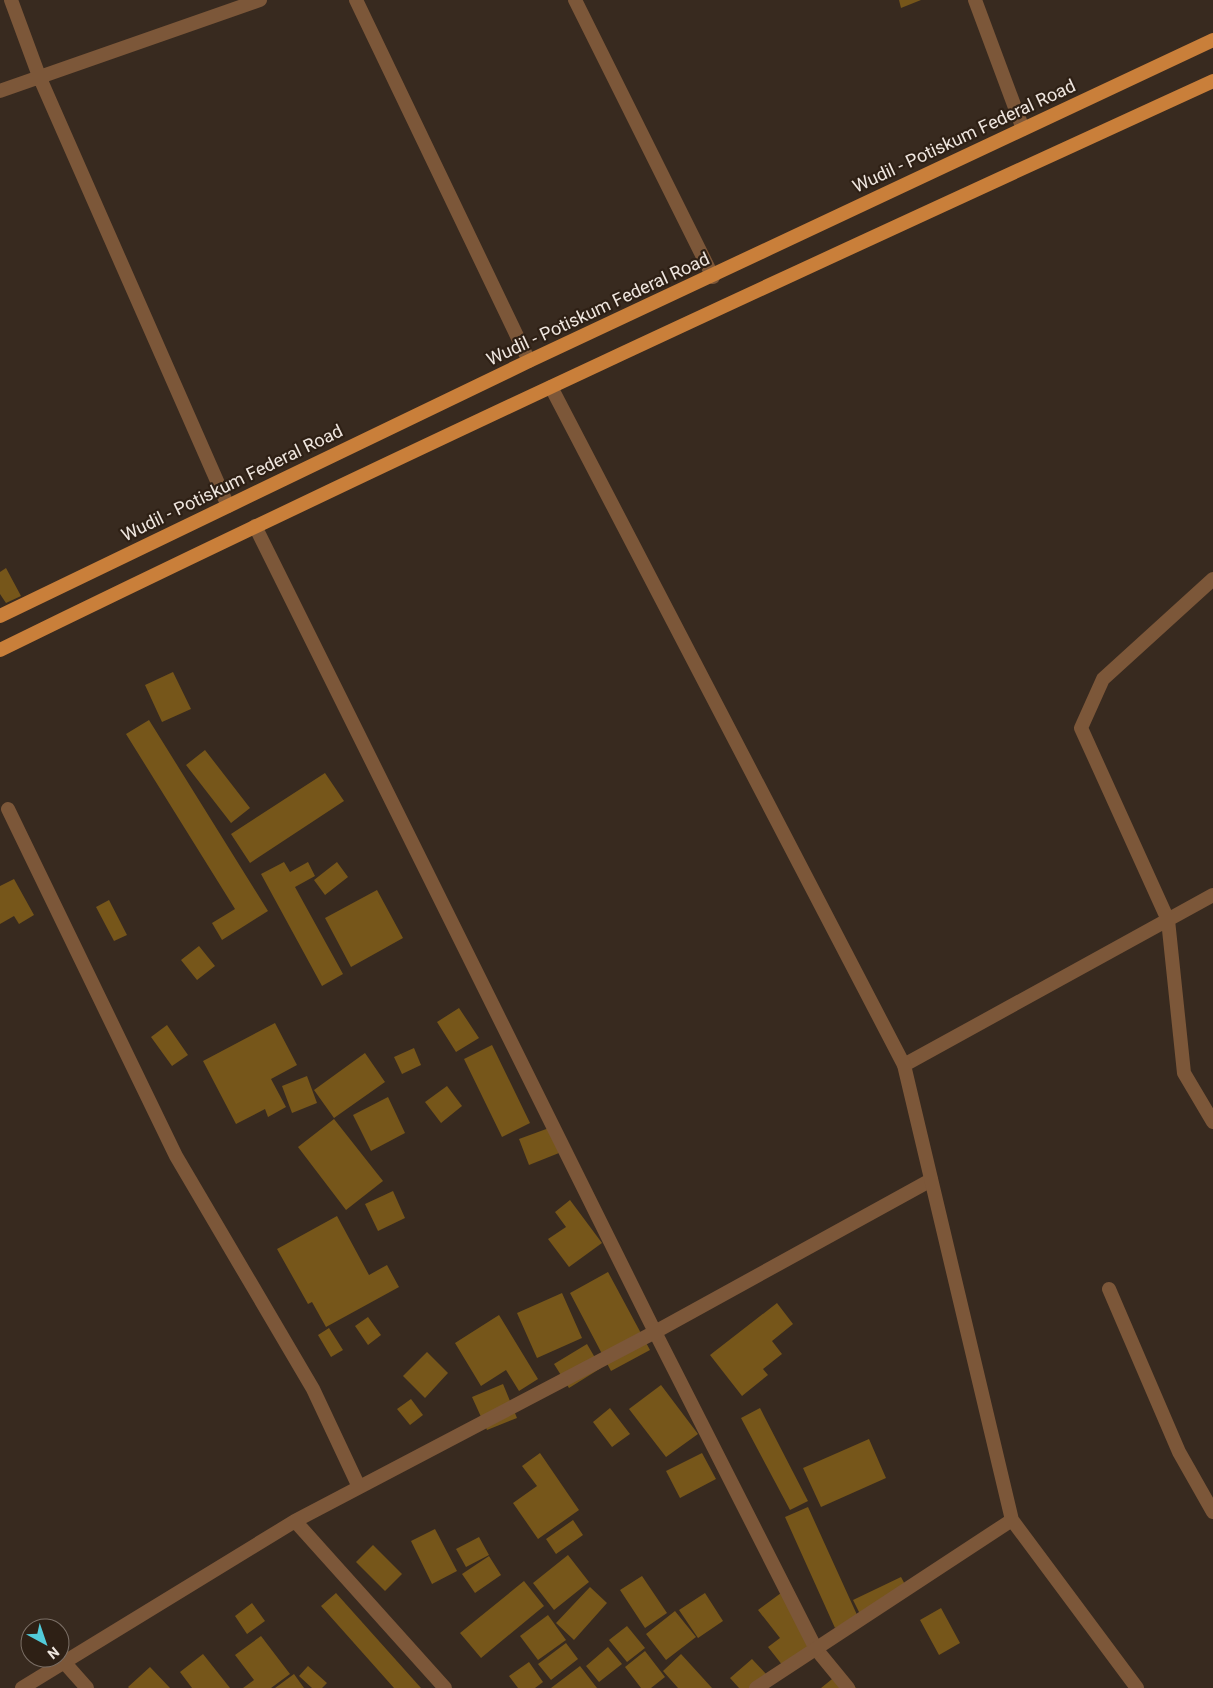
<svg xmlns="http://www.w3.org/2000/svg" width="1213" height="1688" font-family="Roboto,sans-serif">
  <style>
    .building { fill: #76561a }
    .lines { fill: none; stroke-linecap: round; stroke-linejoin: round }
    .minor { stroke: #7c5739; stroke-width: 14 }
    .tertiary { stroke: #7c5739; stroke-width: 14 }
    .primary { stroke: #c97f3a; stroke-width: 14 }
    .labels { text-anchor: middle; stroke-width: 4.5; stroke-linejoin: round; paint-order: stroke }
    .street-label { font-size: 18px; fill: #efe6df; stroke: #2e2015 }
  </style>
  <rect width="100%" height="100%" fill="#382a1f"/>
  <!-- building -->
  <path class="building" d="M899,0H921L901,8Z
    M6,568L21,596L6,603L0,594V572Z
    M173,672L191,709L162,722L145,685Z
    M149,720L268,911L222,940L212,923L235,909L126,734Z
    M205,750L250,808L231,823L186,765Z
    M325,773L344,801L250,863L231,834Z
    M284,862L290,872L308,862L315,876L295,887L343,974L322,986L261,874Z
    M337,862L348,877L325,895L314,880Z
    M14,879L34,915L19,924L14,916L0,924V886Z
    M377,890L403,938L351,967L325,918Z
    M109,900L127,935L114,941L96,907Z
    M199,946L215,966L197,980L181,960Z
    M459,1008L479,1038L456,1052L437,1022Z
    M275,1023L297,1065L271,1079L286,1107L268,1117L265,1109L236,1124L203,1061Z
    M167,1025L188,1055L172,1066L151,1037Z
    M492,1045L530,1123L502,1137L464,1059Z
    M414,1048L421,1065L402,1074L394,1057Z
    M365,1053L385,1082L334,1118L314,1090Z
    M307,1076L317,1103L292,1113L282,1086Z
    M447,1086L462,1106L441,1123L425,1102Z
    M388,1097L405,1133L371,1151L353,1115Z
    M334,1119L383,1181L346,1210L298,1147Z
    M549,1128L559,1153L529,1165L519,1139Z
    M393,1191L405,1218L378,1231L365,1204Z
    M570,1200L602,1243L569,1267L548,1239L566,1227L555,1212Z
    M337,1216L369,1275L387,1265L399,1287L326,1327L312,1302L308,1304L277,1249Z
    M608,1272L650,1350L611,1371L570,1293Z
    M562,1293L582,1338L537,1358L517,1313Z
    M777,1303L793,1324L772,1341L782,1354L763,1369L768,1375L742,1396L710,1355Z
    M499,1315L538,1379L519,1391L506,1370L481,1386L455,1343Z
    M368,1317L381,1335L368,1345L355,1326Z
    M329,1328L343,1350L331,1357L318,1335Z
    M587,1344L601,1368L569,1388L554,1364Z
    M427,1352L448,1373L425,1398L403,1376Z
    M503,1384L517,1418L487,1430L472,1397Z
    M661,1385L698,1434L666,1457L629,1409Z
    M411,1399L423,1415L410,1425L397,1409Z
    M610,1408L630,1434L612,1447L593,1422Z
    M760,1408L808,1501L790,1510L741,1418Z
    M869,1439L886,1478L821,1507L803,1468Z
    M540,1453L579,1510L538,1539L513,1503L537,1486L522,1466Z
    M702,1453L716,1479L680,1498L666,1471Z
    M808,1507L858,1617L835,1628L785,1517Z
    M573,1520L583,1535L556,1554L546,1539Z
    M435,1529L457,1571L432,1584L411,1541Z
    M479,1537L489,1555L466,1567L456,1549Z
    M373,1545L402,1574L385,1591L356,1562Z
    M568,1555L589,1582L554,1610L533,1583Z
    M489,1556L501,1575L475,1593L462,1574Z
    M642,1576L667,1613L645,1628L620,1590Z
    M901,1577L909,1592L861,1616L853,1600Z
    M524,1581L544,1606L481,1658L460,1633Z
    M590,1587L607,1603L574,1640L556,1623Z
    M336,1593L421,1688H394L321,1606Z
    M705,1593L723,1621L698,1638L679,1610Z
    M781,1593L820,1646L787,1671L768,1647L780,1638L758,1610Z
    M252,1603L265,1621L247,1634L235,1616Z
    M941,1608L960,1643L939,1655L920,1620Z
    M675,1611L696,1637L666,1660L646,1634Z
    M548,1615L566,1640L538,1660L520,1636Z
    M627,1626L645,1648L627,1662L609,1640Z
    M261,1636L290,1674L271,1688H243L254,1680L235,1655Z
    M566,1643L578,1659L551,1680L538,1664Z
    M608,1647L622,1664L599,1682L586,1666Z
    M645,1651L665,1677L651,1688H641L625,1667Z
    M203,1654L230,1688H192L180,1672Z
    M681,1654L712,1688H678L663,1671Z
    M752,1659L768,1676L754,1688H739L730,1678Z
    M529,1662L543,1682L535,1688H518L509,1676Z
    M308,1666L327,1683L322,1688H312L299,1676Z
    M580,1666L597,1688H551Z
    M150,1667L170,1688H129L128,1687Z
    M842,1671L856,1688H821Z
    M294,1674L304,1688H275Z"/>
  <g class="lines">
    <!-- minor -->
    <path class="minor" d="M11,0L39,76L228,506
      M356,0L529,361
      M575,0L713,277
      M975,0L1023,129
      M0,91L260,0
      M255,526L655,1332L816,1649L848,1688
      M1213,579L1103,679L1081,728L1168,920L1184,1073L1213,1122
      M8,809L176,1156L313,1389L359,1487
      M904,1065L1213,895
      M1109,1289L1179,1452L1213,1512
      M295,1521L445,1688
      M63,1661L87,1688
      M22,1688L295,1521L655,1332L931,1180"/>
    <!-- tertiary -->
    <path class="tertiary" d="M551,387L904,1065L1012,1520L1137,1688
      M756,1688L1012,1520"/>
    <!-- primary -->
    <path class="primary" d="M0,616L529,361L1213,40
      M0,650C401,454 807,267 1213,81"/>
  </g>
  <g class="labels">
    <!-- street labels -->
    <g class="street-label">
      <text transform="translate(964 136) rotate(-25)" y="6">Wudil - Potiskum Federal Road</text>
      <text transform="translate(598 309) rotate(-25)" y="6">Wudil - Potiskum Federal Road</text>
      <text transform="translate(232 483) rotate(-26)" y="6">Wudil - Potiskum Federal Road</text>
    </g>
  </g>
  <!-- north arrow -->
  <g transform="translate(45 1643) rotate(140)"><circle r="24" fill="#2e2015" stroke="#7b6f66"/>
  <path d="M0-4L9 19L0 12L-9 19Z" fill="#52cbd9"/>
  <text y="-8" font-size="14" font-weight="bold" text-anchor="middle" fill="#efe6df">N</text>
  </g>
</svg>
